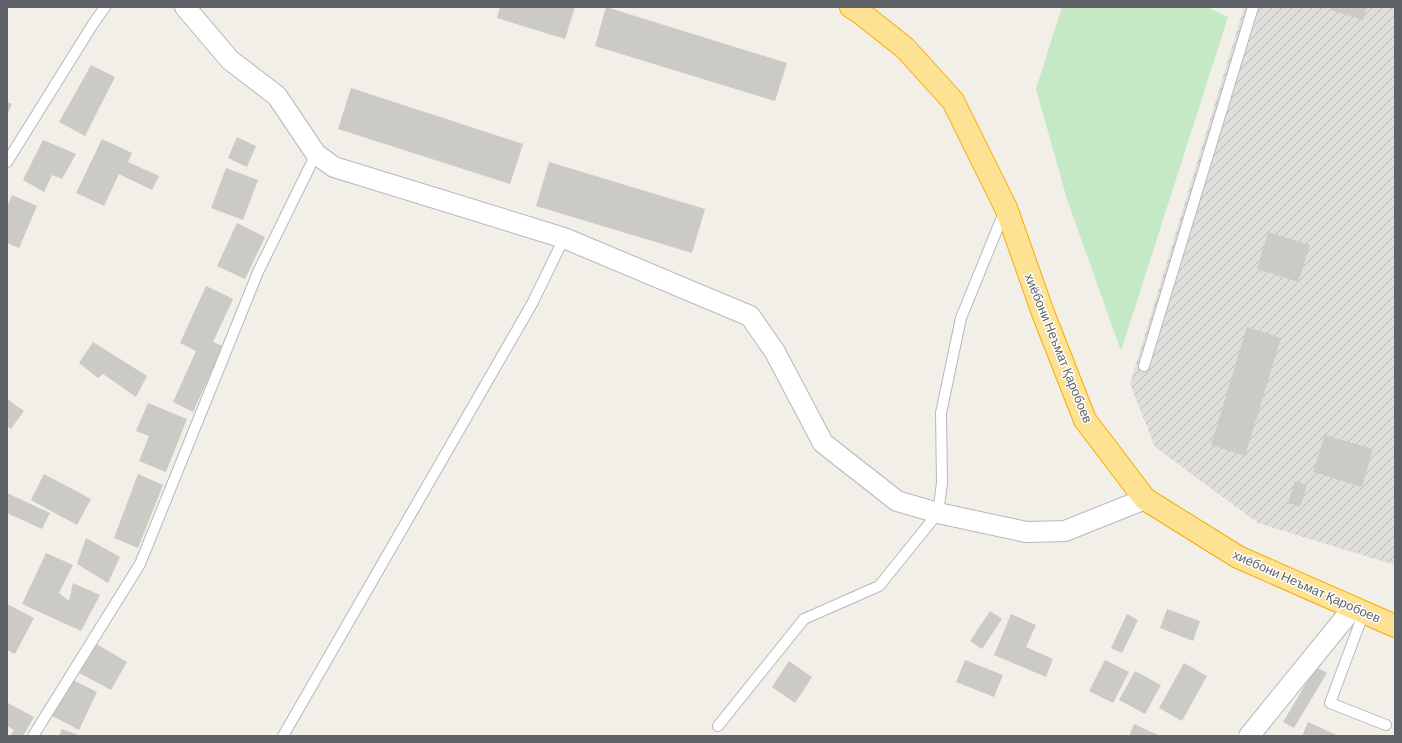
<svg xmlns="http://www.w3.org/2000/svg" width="1402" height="743" font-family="Barlow,sans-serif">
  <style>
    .industrial { fill: url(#industrial-furrows) }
    .grass { fill: #c5e8c5 }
    .building { fill: #cccac5 }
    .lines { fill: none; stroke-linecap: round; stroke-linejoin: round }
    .lane-casing { stroke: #b5b8bc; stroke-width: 12 }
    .street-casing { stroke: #b5b8bc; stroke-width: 22 }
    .highway-casing { stroke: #f9ab00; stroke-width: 24 }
    .lane { stroke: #fff; stroke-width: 10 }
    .street { stroke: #fff; stroke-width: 20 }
    .highway { stroke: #fde293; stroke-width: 22 }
    .labels { text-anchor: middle; stroke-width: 3; stroke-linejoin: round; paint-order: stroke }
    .street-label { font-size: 13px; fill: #5f6368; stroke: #fff }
  </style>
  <defs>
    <pattern id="industrial-furrows" width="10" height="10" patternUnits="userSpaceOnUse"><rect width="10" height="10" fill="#e0deda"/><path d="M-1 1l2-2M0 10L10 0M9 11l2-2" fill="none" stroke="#b9b8b5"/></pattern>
  </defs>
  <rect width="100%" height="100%" fill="#f1efe8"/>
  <!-- industrial -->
  <path class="industrial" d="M1244,7H1395V565L1258,523L1155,447L1130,384Z"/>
  <!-- grass -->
  <path class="grass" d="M1062,7H1207L1228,17L1121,351L1067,199L1036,89Z"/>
  <!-- building -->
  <path class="building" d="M500,7H575L565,39L497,18Z
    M606,7L787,63L775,101L595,46Z
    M1332,7H1367L1363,20L1331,10Z
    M91,65L115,77L85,136L59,122Z
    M351,88L523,144L510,184L338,129Z
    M7,102L12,104L7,115Z
    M237,137L256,146L247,167L228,158Z
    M102,139L132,153L128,162L159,176L152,190L119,174L104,206L76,193Z
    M43,140L76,154L62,179L52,175L44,192L23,180Z
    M549,162L705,209L692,253L536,206Z
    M226,168L258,180L243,220L211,208Z
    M12,195L37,206L19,248L7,243V207Z
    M237,223L265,237L245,279L217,266Z
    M1268,232L1310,245L1298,282L1257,269Z
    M206,286L233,299L213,342L223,346L193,412L173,402L196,351L180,343Z
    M1247,327L1281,338L1245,456L1211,445Z
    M93,342L147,376L136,397L103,374L98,378L79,363Z
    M7,399L24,411L11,429L7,426Z
    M148,403L187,419L166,472L139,461L149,436L136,431Z
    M1325,435L1373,449L1362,487L1313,472Z
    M44,474L91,499L77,525L31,500Z
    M138,474L163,485L138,548L114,538Z
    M1295,481L1307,485L1300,507L1288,503Z
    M7,493L50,513L42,529L7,513Z
    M86,538L120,557L108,583L77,564Z
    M46,553L73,565L59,593L69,601L73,583L100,595L81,631L22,604Z
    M7,604L34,618L15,654L7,650Z
    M1167,609L1200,621L1193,641L1160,628Z
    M990,611L1002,619L982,649L970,641Z
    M1011,614L1036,625L1026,647L1053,659L1046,677L994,655Z
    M1127,614L1138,620L1122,653L1111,648Z
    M95,643L127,662L111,690L79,673Z
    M965,660L1003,675L994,697L956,682Z
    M1105,660L1129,672L1113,703L1089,691Z
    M789,661L812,677L795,703L772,687Z
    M1184,663L1207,676L1182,721L1159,708Z
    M1316,667L1327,673L1294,728L1283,722Z
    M1135,671L1161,685L1145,714L1119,700Z
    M69,678L97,692L79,730L47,713Z
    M8,703L34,717L23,736H10L14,730L7,726V705Z
    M1308,722L1339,736H1302Z
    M1134,724L1160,736H1129Z
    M62,729L81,736H59Z"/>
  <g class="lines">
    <!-- lane casing -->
    <g class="lane-casing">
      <path id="lane" d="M7,162L93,24L105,7
        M1144,366L1253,7
        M1364,612L1330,703L1386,725
        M718,726L804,619L879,586L938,513L942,483L941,413L961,318L1005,210
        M33,736L140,564L258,272L316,154
        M283,736L533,302L564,238"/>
    </g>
    <!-- street casing -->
    <g class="street-casing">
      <path id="street" d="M185,7L230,60L277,96L316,154L334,167L564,238L750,316L775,352L823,443L897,501L938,513L1026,532L1065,531L1145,499
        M1249,736L1353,608"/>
    </g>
    <!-- highway casing -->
    <g class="highway-casing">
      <path id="highway" d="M851,7L862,14L905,48L953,101L1006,208L1043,313L1085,420L1145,499L1238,557L1395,626"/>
    </g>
    <!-- lane -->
    <use href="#lane" class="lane"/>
    <!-- street -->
    <use href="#street" class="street"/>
    <!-- highway -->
    <use href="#highway" class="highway"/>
  </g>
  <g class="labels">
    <!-- street labels -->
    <g class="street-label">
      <text transform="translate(1059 348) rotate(68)" y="5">хиёбони Неъмат Қаробоев</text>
      <text transform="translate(1307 586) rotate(24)" y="5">хиёбони Неъмат Қаробоев</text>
    </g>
  </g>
  <!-- border -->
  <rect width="1402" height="743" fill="none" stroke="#5f6368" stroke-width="16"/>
</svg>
